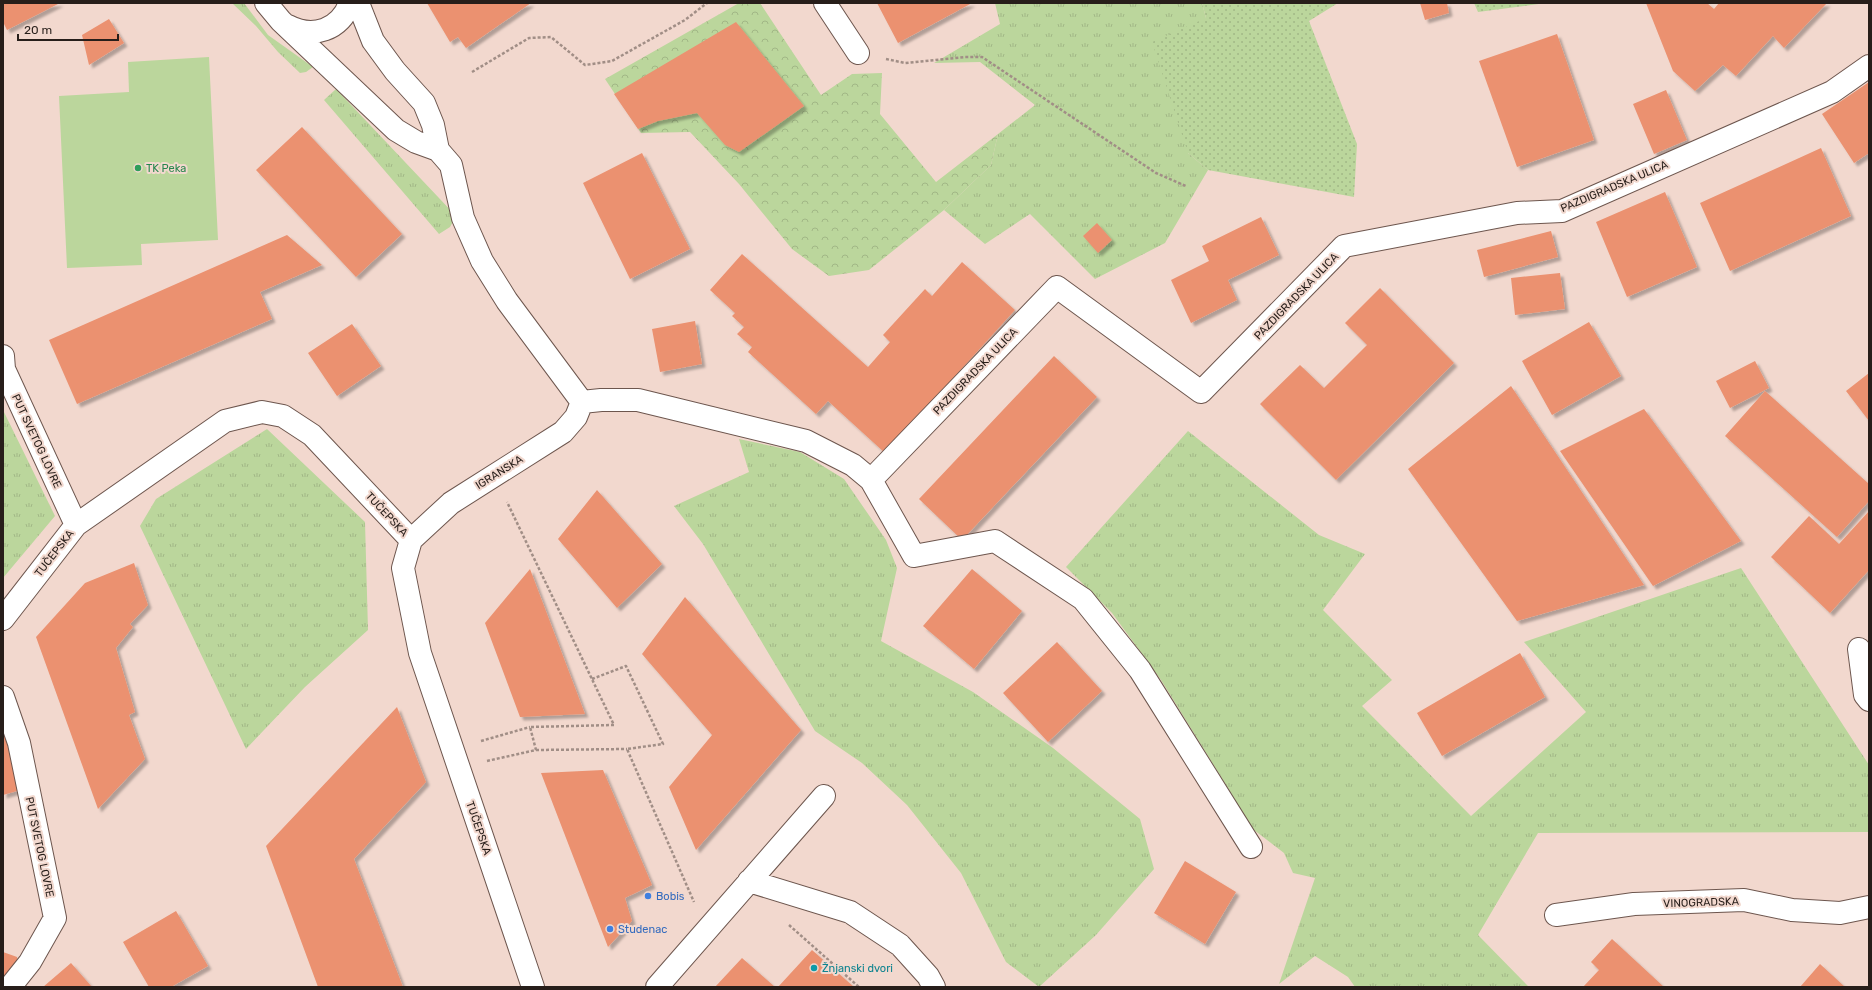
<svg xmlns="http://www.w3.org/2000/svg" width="1872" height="990" font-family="Rubik,sans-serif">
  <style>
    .grass { fill: url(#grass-tufts) }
    .forest { fill: url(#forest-crowns) }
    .garden { fill: url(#garden-dots) }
    .pitch { fill: #bbd69c }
    .building { fill: #eb9170; filter: url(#shadow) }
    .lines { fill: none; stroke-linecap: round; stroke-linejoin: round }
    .minor-casing { stroke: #6d564e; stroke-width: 24 }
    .path { stroke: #a18e86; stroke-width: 2.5; stroke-dasharray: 3 2; stroke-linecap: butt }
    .minor { stroke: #fff; stroke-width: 22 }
    .leisure-dot { fill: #2e9e5b; stroke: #f2d8ce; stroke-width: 1.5 }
    .shop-dot { fill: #3f7fe0; stroke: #f2d8ce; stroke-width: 1.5 }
    .culture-dot { fill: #0f9aa8; stroke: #f2d8ce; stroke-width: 1.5 }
    .labels { text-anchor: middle; stroke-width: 4; stroke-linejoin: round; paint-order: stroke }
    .leisure-label { font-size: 11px; fill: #27864d; stroke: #f2d8ce; text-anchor: start }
    .street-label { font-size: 11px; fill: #271e1a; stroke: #f2d8ce }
    .shop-label { font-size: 11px; fill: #366cbe; stroke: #f2d8ce; text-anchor: start }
    .culture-label { font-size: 11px; fill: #0d838f; stroke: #f2d8ce; text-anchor: start }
  </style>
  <defs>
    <pattern id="grass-tufts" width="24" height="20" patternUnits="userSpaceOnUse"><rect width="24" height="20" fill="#bbd69c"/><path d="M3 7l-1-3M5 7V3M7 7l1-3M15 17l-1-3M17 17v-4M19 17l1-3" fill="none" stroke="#a1b786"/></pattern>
    <pattern id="forest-crowns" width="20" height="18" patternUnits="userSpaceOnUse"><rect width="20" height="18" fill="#bbd69c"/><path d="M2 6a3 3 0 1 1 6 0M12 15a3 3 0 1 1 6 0" fill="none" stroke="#a1b786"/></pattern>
    <pattern id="garden-dots" width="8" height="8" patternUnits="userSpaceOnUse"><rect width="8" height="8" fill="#bbd69c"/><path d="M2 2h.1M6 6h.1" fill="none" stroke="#a1b786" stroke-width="1.8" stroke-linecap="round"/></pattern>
    <filter id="shadow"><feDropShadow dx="3.5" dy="3.5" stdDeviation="1" flood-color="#0004"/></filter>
  </defs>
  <rect width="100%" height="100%" fill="#f2d8ce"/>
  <!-- grass -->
  <path class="grass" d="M232,3H244L268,35L313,67L306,72L300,73L278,52L256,26Z
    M995,3H1202L1206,18L1188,153L1208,170L1165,243L1095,279L1030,214L985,244L944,210L991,165L998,134L1035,105L980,62L934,63L1000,24Z
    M336,89L456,216L450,227L439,234L324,100Z
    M3,410L55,516L3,578Z
    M267,429L365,522L368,630L305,687L246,749L140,526L156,499Z
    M1188,431L1319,535L1365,554L1323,610L1392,680L1362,706L1471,816L1586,712L1524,642L1741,568L1869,765V832L1538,833L1478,935L1529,987H1355L1348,977L1315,956L1279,984L1315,878L1293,873L1284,853L1250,827L1229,790L1161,680L1112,613L1066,567Z
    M739,439L800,452L844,479L886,540L897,568L881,641L973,692L1053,748L1140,819L1154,869L1096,935L1039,987L1006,962L961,873L907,805L862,763L815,731L703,544L674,506L749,472Z"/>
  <!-- forest -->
  <path class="forest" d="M739,3H760L821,95L852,74L882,73L880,114L936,182L998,134L991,165L944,210L869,270L829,276L792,249L739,184L690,132L641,133L605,79Z"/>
  <!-- garden -->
  <path class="garden" d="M1202,3H1338L1309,21L1357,144L1354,197L1208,170L1188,153L1152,42L1206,18Z
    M1474,3H1546L1478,12Z"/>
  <!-- pitch -->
  <path class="pitch" d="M209,57L218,240L141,244L142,265L67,268L59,96L129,92L128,62Z"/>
  <!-- building -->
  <path class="building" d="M3,3H60L7,30L3,22Z
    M427,3H531L466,48L458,37L450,42Z
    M877,3H972L898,43Z
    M1420,3H1447L1449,13L1425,20Z
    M1646,3H1707L1714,9L1719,3H1827L1784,48L1773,36L1736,76L1723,65L1695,91L1673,71Z
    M109,19L124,43L89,65L82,35Z
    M736,22L804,106L739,152L725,145L697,113L658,121L638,129L614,94Z
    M1557,34L1594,140L1517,167L1479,61Z
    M1869,82V153L1854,163L1822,114Z
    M1666,90L1687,140L1654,154L1633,104Z
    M302,127L402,234L356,277L256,170Z
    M1821,148L1851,216L1730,271L1700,203Z
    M642,153L690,249L630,279L583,183Z
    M1665,192L1697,267L1627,297L1596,222Z
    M1261,217L1279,255L1228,280L1237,300L1191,323L1171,280L1209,261L1202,246Z
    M1097,223L1112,240L1098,253L1083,236Z
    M1551,231L1558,257L1484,277L1477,250Z
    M287,235L322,265L260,292L272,319L77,404L49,340Z
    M742,254L868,367L890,342L883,335L925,289L932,296L962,262L1015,310L885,453L828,401L816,414L748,352L752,347L737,334L744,327L732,316L735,313L710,290Z
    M1560,273L1565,309L1515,315L1511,278Z
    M1380,288L1454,363L1336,480L1260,404L1300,365L1324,388L1367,345L1345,323Z
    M695,321L702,364L660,372L652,329Z
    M1589,322L1621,376L1552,415L1522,361Z
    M352,324L381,366L337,396L308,353Z
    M1054,356L1097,397L962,540L919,499Z
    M1755,361L1769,388L1730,408L1716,381Z
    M1869,373V421L1846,391Z
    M1511,386L1644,585L1517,621L1408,469Z
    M1765,391L1869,484V501L1837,537L1725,436Z
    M1644,409L1741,541L1653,586L1560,451Z
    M597,490L662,564L617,608L558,539Z
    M1869,511V570L1830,613L1771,557L1809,516L1839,544Z
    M134,563L148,605L130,624L133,627L116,648L135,712L129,715L145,759L98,809L36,637L85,583Z
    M530,569L585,714L520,717L485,623Z
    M972,569L1022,611L974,669L923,626Z
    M685,597L801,730L696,850L669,787L712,735L642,654Z
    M1057,642L1102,691L1048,742L1003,693Z
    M1520,653L1545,697L1442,756L1417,713Z
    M397,707L426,782L354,859L403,987H318L266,846Z
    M3,721L24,789L3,795Z
    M603,770L652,885L625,898L632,921L608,947L541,773Z
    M1185,861L1236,892L1205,944L1154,913Z
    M176,911L208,966L171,987H149L123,942Z
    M1612,939L1664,987H1583L1599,970L1591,962Z
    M812,950L854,987H778Z
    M3,952L17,957L18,964L3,979Z
    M742,958L775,987H715Z
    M71,963L92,987H43Z
    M1820,964L1845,987H1800Z"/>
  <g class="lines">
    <!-- minor casing -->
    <g class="minor-casing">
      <path id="minor" d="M266,3L281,21L396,130L416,142L438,150
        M358,3L373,41L395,71L424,103L433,125L438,150L451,165L463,218L482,261L507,301L582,402
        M825,3L858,53
        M288,26C313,39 340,30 350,3
        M3,356L4,369L76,525
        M582,402L601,400H638L806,441L853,465L871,480L914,556L995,541L1083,599L1140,670L1251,847
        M871,480L1057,287L1201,392L1344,246L1517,213L1562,211L1832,92L1869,66
        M411,540L403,568L420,653L533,987
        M411,540L451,503L563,432L576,417L582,402
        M3,619L76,525L225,421L262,412L283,416L312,435L411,540
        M1859,649L1865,695L1869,700
        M3,697L19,743L55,918L30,962L10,987
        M749,881L850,912L900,945L928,976L934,987
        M1556,915L1634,904L1744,900L1792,910L1840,913L1869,907
        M657,987L824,796"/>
    </g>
    <!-- path -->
    <path class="path" d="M886,59L905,63L965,57H982L1156,173L1186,186
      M472,72L529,38L551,37L585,65L612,61L685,20L707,3
      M592,679L626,666L663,744L627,749L694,902
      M481,741L530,727
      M536,750L627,749
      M487,761L536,750L530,727L614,725L507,502
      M789,925L859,987"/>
    <!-- minor -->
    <use href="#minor" class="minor"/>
  </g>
  <!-- markers -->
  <circle class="leisure-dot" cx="138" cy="168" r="4"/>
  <g class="shop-dot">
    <circle cx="648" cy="896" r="4"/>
    <circle cx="610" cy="929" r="4"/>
  </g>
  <circle class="culture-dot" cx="814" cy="968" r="4"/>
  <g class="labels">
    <!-- leisure labels -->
    <g class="leisure-label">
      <text x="146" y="172">TK Peka</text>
    </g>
    <!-- street labels -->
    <g class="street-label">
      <text transform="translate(1614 186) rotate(-23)" y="4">PAZDIGRADSKA ULICA</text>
      <text transform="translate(1296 296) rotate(-46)" y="4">PAZDIGRADSKA ULICA</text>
      <text transform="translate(975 371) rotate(-46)" y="4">PAZDIGRADSKA ULICA</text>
      <text transform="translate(37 441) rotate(65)" y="4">PUT SVETOG LOVRE</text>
      <text transform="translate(499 472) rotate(-32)" y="4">IGRANSKA</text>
      <text transform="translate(387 514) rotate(47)" y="4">TUČEPSKA</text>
      <text transform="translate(54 553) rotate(-52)" y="4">TUČEPSKA</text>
      <text transform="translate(479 828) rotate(71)" y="4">TUČEPSKA</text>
      <text transform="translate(40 847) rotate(78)" y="4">PUT SVETOG LOVRE</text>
      <text transform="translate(1701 902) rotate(-2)" y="4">VINOGRADSKA</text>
    </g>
    <!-- shop labels -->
    <g class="shop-label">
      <text x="656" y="900">Bobis</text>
      <text x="618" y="933">Studenac</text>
    </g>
    <!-- culture labels -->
    <g class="culture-label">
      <text x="822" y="972">Žnjanski dvori</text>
    </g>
  </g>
  <!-- border -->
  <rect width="1872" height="990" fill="none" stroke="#271e1a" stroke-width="8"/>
  <!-- scale -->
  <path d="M18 34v6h100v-6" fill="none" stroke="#271e1a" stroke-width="2"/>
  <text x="24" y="34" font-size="12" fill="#271e1a" stroke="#f2d8ce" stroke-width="3" paint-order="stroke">20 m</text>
</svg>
